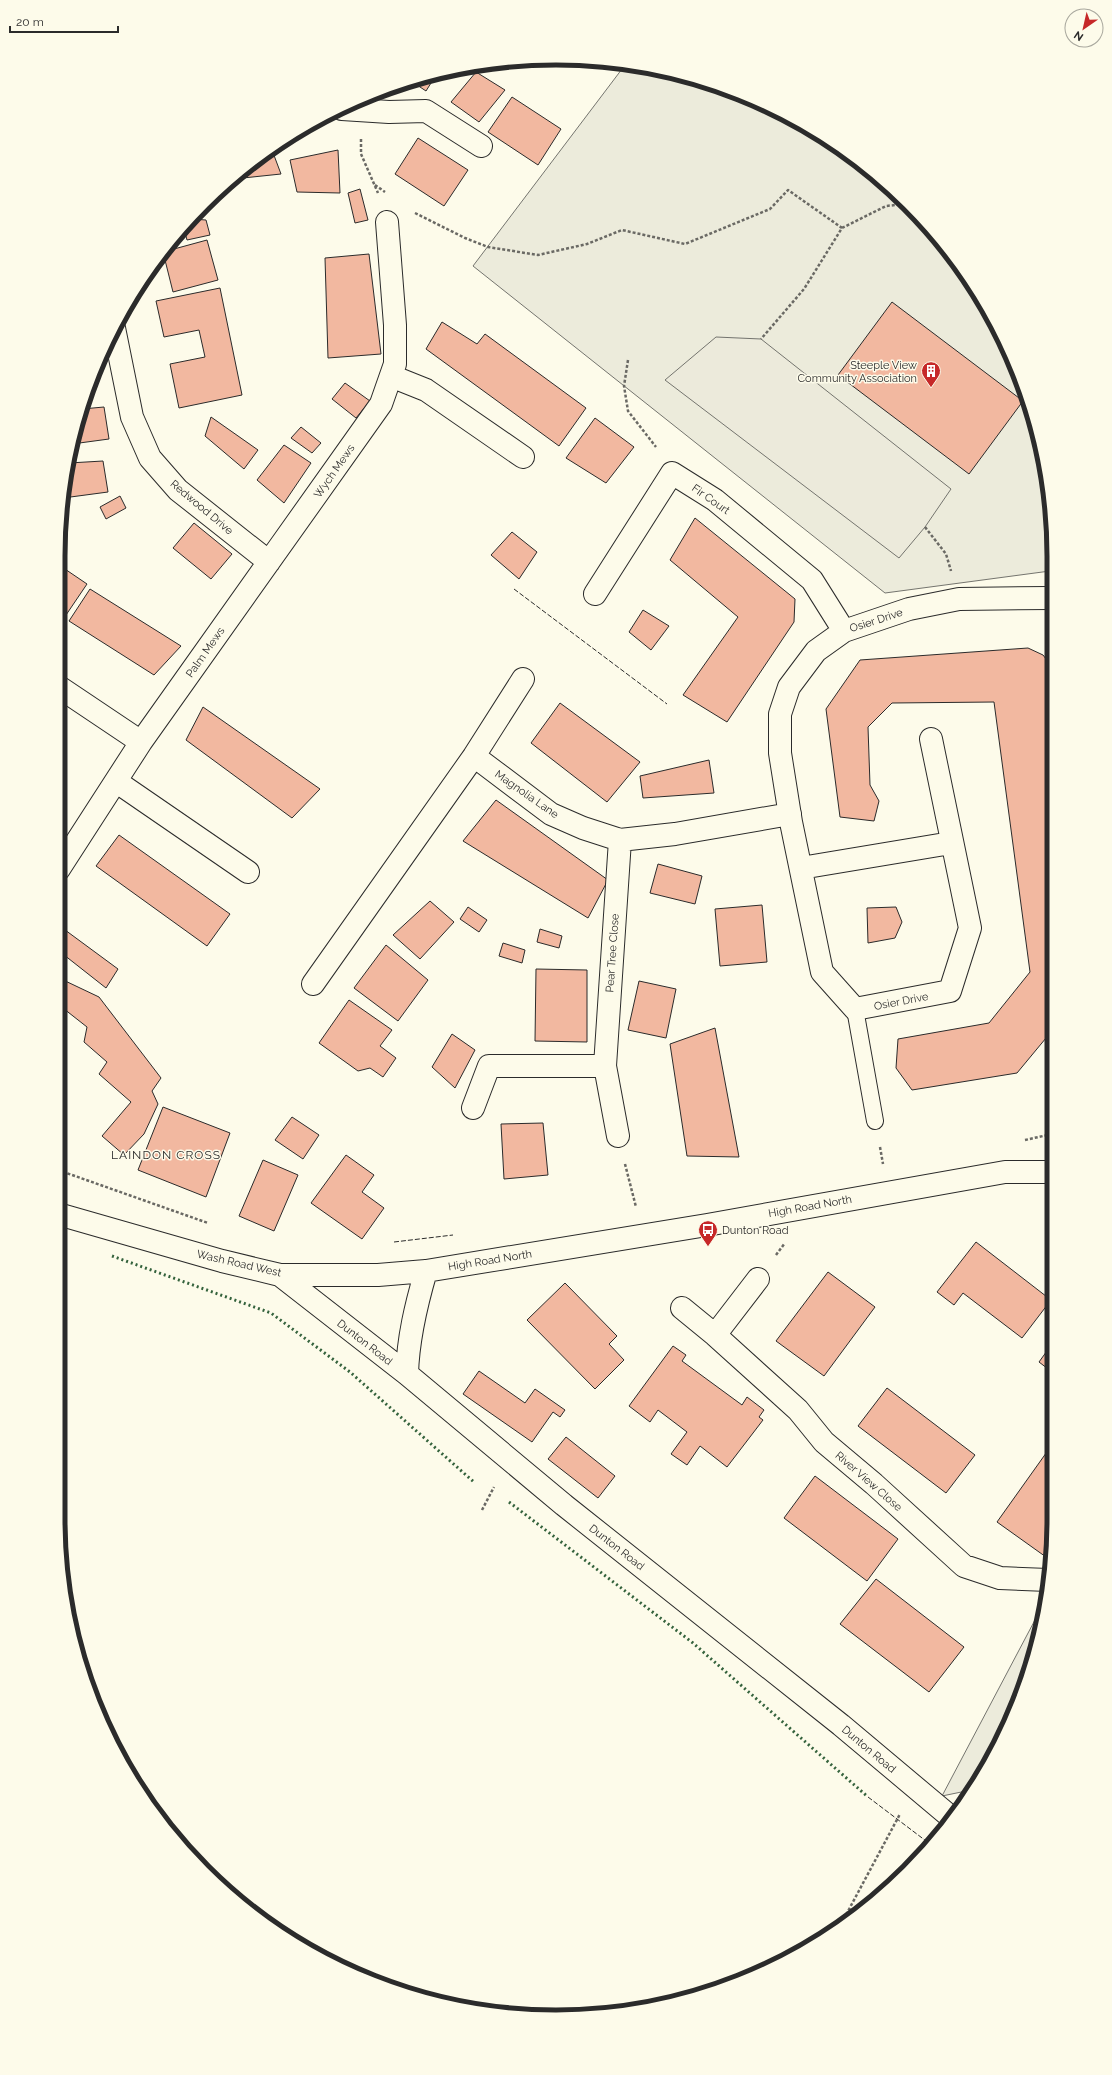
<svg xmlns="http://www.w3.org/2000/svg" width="1112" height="2075" font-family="Raleway,sans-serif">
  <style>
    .green { fill: #ecebdb; stroke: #74746e }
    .parking { fill: #eceadb; stroke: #74746e }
    .building { fill: #f2b8a0; stroke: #2b2b2b }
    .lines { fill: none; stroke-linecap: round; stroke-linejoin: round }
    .lane-casing { stroke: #2b2b2b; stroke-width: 18 }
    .street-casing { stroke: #2b2b2b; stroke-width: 24 }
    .secondary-casing { stroke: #2b2b2b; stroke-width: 24 }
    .path { stroke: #6a6964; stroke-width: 2.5; stroke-dasharray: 3 2; stroke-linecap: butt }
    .lane { stroke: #fdfbea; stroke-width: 16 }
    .street { stroke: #fdfbea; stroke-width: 22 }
    .secondary { stroke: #fdfbea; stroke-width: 22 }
    .hedge { stroke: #34623c; stroke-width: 3; stroke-dasharray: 2 3; stroke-linecap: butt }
    .fence { stroke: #2b2b2b; stroke-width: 1; stroke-dasharray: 5 2; stroke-linecap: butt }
    .labels { text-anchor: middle; stroke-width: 3; stroke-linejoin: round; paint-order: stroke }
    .poi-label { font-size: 11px; fill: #2b2b2b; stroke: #fdfbea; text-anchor: end }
    .street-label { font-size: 11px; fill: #2b2b2b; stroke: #fdfbea }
    .neighbourhood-label { font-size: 12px; letter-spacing: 1px; fill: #2b2b2b; stroke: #fdfbea }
    .rim { fill: none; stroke: #2b2b2b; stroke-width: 5 }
  </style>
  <rect width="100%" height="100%" fill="#fdfbea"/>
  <!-- green -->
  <path class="green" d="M625,65L685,75L776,109L884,181L951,253L1016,366L1050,491V571L885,593L473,266Z
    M1042,1617L1037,1648L1003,1739L971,1790L942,1796L1036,1618Z"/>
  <!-- parking -->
  <path class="parking" d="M716,337L761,339L951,489L925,527L899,558L665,380Z"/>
  <!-- building -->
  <path class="building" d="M476,72L505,90L479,122L451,102Z
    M436,75L426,91L411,81Z
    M512,97L561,129L538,165L488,132Z
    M418,138L468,170L444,206L395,174Z
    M272,150L281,174L243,178L242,171Z
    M338,150L340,193L297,192L290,160Z
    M360,189L368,220L355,223L348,193Z
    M192,219L206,220L210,235L187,240L184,229Z
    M207,240L218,280L173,292L163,252Z
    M369,254L381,354L328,358L325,258Z
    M220,288L242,395L179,408L170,364L205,357L199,330L164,337L156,301Z
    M892,302L1023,401L969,474L838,375Z
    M442,322L477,344L485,334L586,408L559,446L426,349Z
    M345,383L370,401L356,418L332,399Z
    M104,407L109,439L72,444L75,427L82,409Z
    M211,417L258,450L244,469L205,436Z
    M595,418L634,447L606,483L566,458Z
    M301,427L321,443L312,453L291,438Z
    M284,445L311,463L284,503L257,480Z
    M103,461L108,492L63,498L69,463Z
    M120,496L126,508L106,519L100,507Z
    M695,518L795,599L794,622L727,722L683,695L738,617L670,560Z
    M194,523L232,554L211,579L173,548Z
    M512,532L537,552L519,579L491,555Z
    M59,565L87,584L66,615L59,610Z
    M90,589L181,646L154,675L69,621Z
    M643,610L669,626L651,650L629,632Z
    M1028,648L1043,655L1050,664L1051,1032L1017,1073L912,1090L896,1068L898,1039L989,1023L1030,972L994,702L892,703L868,727L870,785L879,801L874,821L840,817L826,709L860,660Z
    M560,703L640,762L607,802L531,743Z
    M203,707L320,789L292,818L186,740Z
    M709,760L714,793L643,798L640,776Z
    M496,800L608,880L588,918L463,841Z
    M119,835L230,914L207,946L96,866Z
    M658,864L702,876L695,904L650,893Z
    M430,901L454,922L420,959L393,935Z
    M762,905L767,962L720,966L715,909Z
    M468,907L487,920L479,932L460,919Z
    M896,907L902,922L895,938L868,943L867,908Z
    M61,927L118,969L106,988L59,951V932Z
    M540,929L562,936L559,948L537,942Z
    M503,943L525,950L522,963L499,956Z
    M386,945L428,980L398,1021L354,988Z
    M536,969L587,970V1042L535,1041Z
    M59,978L99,997L161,1078L152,1091L158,1104L144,1134L124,1155L102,1136L131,1102L99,1074L107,1062L84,1042L87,1027L59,1005Z
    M639,981L676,989L666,1038L628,1030Z
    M349,1000L392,1030L380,1046L396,1058L383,1077L370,1068L358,1071L319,1043Z
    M715,1028L739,1157L687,1156L670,1044Z
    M452,1034L475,1050L455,1088L432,1067Z
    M163,1107L230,1133L206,1197L138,1170Z
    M292,1117L319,1135L303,1159L275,1140Z
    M543,1123L548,1175L504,1179L501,1124Z
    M346,1155L374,1175L362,1192L384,1208L362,1239L311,1203Z
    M263,1160L298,1175L274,1231L239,1216Z
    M976,1242L1051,1300L1022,1338L963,1293L954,1305L937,1292Z
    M828,1272L875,1307L824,1376L776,1341Z
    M565,1283L617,1336L609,1344L624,1360L595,1389L527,1320Z
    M1052,1344V1372L1039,1362Z
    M673,1346L686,1355L682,1361L742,1405L747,1397L764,1410L759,1417L763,1420L727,1467L700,1446L687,1465L671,1454L687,1432L658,1410L650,1422L629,1406Z
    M479,1371L525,1403L535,1389L565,1410L560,1417L553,1412L532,1442L463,1394Z
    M887,1388L975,1455L946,1493L858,1426Z
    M566,1437L615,1476L598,1498L548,1459Z
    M1049,1449L1053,1452V1547L1046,1557L997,1522Z
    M815,1476L898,1539L867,1581L784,1518Z
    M876,1579L964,1647L929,1692L840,1624Z"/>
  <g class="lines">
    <!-- lane casing -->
    <g class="lane-casing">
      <path id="lane" d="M855,1009L875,1121"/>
    </g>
    <!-- street casing -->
    <g class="street-casing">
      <path id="street" d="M342,109L389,112L426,111L481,146
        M114,328L132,417L150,458L178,490L269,562
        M391,376L426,390L523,457
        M595,594L672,473L715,500L812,580L844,631
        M59,687L141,742
        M931,739L970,928L950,991L855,1009L822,972L791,822L780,753V714L789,687L816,651L844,631L909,609L959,599L1050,598
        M474,756L551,814L583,828L620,840L675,834L790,814
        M117,782L248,872
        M801,868L951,843
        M59,869L141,742L381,404L395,364V325L387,222
        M313,984L474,756L523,679
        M473,1108L489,1066H605
        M618,1136L605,1066L620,840
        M682,1308L715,1335L798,1410L824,1442L874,1484L964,1566L1000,1578L1048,1580
        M715,1335L758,1279"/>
    </g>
    <!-- secondary casing -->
    <g class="secondary-casing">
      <path id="secondary" d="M58,1214L222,1261L280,1275H378L426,1271L707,1225L1005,1172H1052
        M280,1275L407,1374L564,1505L841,1725L953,1819
        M407,1374C408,1338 416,1305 426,1271"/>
    </g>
    <!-- path -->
    <path class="path" d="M361,139V154L378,193
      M375,185L385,192
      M415,213L465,238L488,247L538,255L587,244L622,230L685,244L770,209L788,190L842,228L804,289L761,339
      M842,228L886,206L905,204
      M628,360L624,386L628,411L656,447
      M925,527L946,554L951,571
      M1025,1140L1052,1134
      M880,1147L883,1164
      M625,1164L636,1207
      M58,1170L208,1223
      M776,1255L785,1243
      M482,1510L494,1487
      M839,1928L900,1814"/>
    <!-- lane -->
    <use href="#lane" class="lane"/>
    <!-- street -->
    <use href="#street" class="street"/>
    <!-- secondary -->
    <use href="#secondary" class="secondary"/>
    <!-- hedge -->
    <path class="hedge" d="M112,1256L271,1313L350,1372L475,1483
      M509,1502L693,1643L868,1797"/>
    <!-- fence -->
    <path class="fence" d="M514,589L667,704
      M394,1242L453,1235
      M868,1797L930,1844"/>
  </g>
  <!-- icons -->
  <defs>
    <g id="building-pin" transform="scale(1)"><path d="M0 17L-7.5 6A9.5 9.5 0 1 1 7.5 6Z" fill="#c62828" stroke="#fdfbea"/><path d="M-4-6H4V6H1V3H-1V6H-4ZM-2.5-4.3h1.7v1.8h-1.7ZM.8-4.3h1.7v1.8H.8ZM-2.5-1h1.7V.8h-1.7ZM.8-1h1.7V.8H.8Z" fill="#fff"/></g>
    <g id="bus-pin" transform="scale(1)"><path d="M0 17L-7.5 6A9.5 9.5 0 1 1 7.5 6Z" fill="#c62828" stroke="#fdfbea"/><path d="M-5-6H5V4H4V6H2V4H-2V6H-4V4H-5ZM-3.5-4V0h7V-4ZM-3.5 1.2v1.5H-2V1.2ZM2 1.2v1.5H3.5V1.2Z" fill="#fff"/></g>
  </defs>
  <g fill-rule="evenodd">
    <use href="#building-pin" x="931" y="371"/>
    <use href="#bus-pin" x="708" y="1230"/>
  </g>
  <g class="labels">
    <!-- poi labels -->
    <g class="poi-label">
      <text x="917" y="369">Steeple View<tspan x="917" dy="13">Community Association</tspan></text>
      <text x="722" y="1234" text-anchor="start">Dunton Road</text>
    </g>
    <!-- street labels -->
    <g class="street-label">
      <text transform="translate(334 471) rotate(-55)" y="4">Wych Mews</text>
      <text transform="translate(711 499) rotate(35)" y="4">Fir Court</text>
      <text transform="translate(202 507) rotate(40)" y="4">Redwood Drive</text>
      <text transform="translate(876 620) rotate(-18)" y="4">Osier Drive</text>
      <text transform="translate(205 652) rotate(-55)" y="4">Palm Mews</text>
      <text transform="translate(527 794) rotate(35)" y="4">Magnolia Lane</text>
      <text transform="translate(612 953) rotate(-86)" y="4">Pear Tree Close</text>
      <text transform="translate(901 1001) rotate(-11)" y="4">Osier Drive</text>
      <text transform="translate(810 1206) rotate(-10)" y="4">High Road North</text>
      <text transform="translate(490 1260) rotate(-9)" y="4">High Road North</text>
      <text transform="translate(239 1263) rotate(13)" y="4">Wash Road West</text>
      <text transform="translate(365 1342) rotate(38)" y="4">Dunton Road</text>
      <text transform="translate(869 1481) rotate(41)" y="4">River View Close</text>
      <text transform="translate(617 1547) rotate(38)" y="4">Dunton Road</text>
      <text transform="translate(869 1749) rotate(40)" y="4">Dunton Road</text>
    </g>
    <!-- neighbourhood labels -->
    <g class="neighbourhood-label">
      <text x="166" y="1159">LAINDON CROSS</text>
    </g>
  </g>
  <!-- crop -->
  <path d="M0 0H1112V2075H0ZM556 65H556A491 491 0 0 1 1047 556V1519A491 491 0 0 1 556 2010H556A491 491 0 0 1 65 1519V556A491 491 0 0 1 556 65Z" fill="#fdfbea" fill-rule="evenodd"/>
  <path class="rim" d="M556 65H556A491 491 0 0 1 1047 556V1519A491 491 0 0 1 556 2010H556A491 491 0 0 1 65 1519V556A491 491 0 0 1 556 65Z"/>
  <!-- north arrow -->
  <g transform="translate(1084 28) rotate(214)"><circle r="19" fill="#fdfbea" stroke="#a9a89e"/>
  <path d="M0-3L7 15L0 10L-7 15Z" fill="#c62828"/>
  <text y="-6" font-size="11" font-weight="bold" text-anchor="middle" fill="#2b2b2b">N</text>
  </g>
  <!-- scale -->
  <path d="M10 26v6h108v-6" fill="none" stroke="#2b2b2b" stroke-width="2"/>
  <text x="16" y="26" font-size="12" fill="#2b2b2b" stroke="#fdfbea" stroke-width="3" paint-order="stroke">20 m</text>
</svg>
